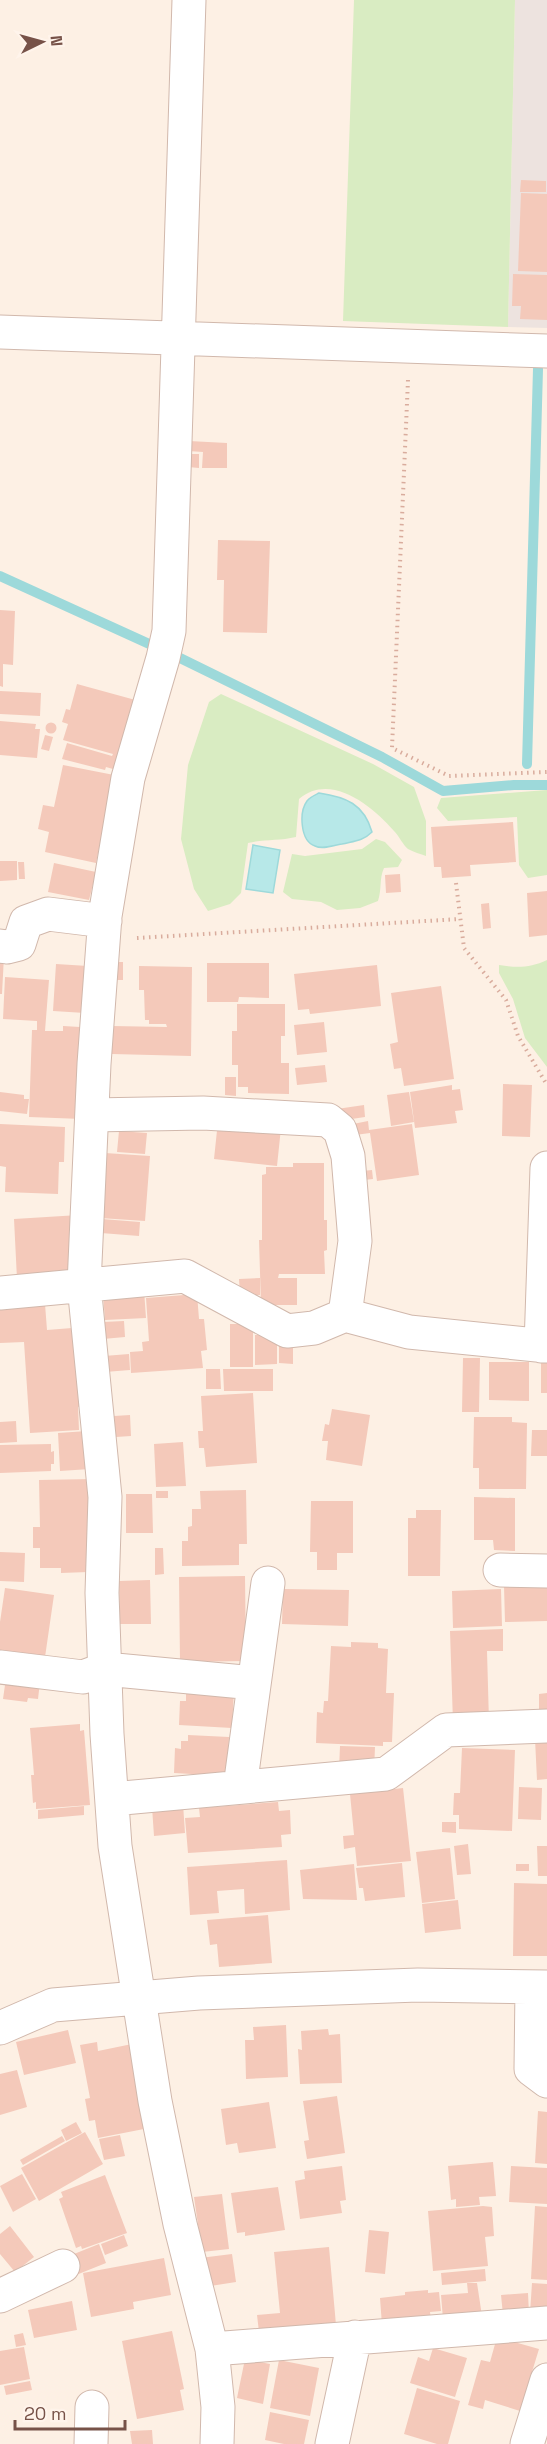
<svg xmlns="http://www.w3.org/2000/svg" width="547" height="2444" viewBox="0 0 547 2444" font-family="'Space Grotesk',sans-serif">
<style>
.industrial{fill:#ede3df}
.green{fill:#d9ecc2}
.water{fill:#b7e8e8;stroke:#9dd9da;stroke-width:1.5}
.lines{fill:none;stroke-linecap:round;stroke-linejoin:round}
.stream{stroke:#9dd9da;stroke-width:10}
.building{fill:#f4c9ba}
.minor-casing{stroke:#d1b8ac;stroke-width:35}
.path{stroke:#d9ac9d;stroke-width:4;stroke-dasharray:1.5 4.5;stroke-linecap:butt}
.minor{stroke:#fff;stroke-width:33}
</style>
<rect width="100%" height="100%" fill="#fdf0e4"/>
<path class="industrial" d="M515,0H547V328L508,327Z"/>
<path class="green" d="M354,0H515L508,327L343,321Z
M221,694L373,764L414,787L426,821V856C421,854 413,852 408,849C403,845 399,836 394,831C372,806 331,772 299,799L296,837C279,841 265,839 248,843L241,893L230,904L208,911L194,889L181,839L188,765L209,702Z
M547,790V875L528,878L519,865L517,817L448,821L437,808L441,798Z
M376,839L385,842L402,860L398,867L384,868C379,879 382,889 378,901L360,908L337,910L321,902L292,899L283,892L292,854L305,856L362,849Z
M547,960V1067L525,1038L513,999L499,973V965C517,968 530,968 547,960Z"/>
<path class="water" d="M319,793C346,797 364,804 372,832C363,841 354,841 342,844C334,845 323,850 315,846C300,841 299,812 307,801C310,797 315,795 319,793Z
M253,845L280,850L273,893L246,889Z"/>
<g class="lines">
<path class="stream" d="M0,576L180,658L382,757L443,791L514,785H547
M527,764L538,369"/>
</g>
<path class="building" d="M521,180L546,181V192H520Z
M521,193L547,194V272L518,271Z
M513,274L547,275V320L520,319L521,306H512Z
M189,441L227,443V468H202L203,452L188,451Z
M188,454H199V468L188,467Z
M218,540L270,541L267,633L223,632L224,580H217Z
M0,610L15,611L13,665L3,664V687L0,686Z
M77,684L139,701L120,771L106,767L105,770L62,759L67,743L112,756L113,754L63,740L68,724L62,722L66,709L70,710Z
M0,691L41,693L40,716L0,714Z
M0,721L36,724L35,729H40L37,758L0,755Z
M45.5 728a5.5 5.5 0 1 1 11 0a5.5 5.5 0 1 1-11 0Z
M45,735L53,737L49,751L41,749Z
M63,765L114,775L96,863L45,852L49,832L38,829L43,805L54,807Z
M513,822L516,862L470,865L471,876L442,878L441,867H434L431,827Z
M0,861H17V880L0,881Z
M18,862H24L25,879H19Z
M54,863L96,872L89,900L48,892Z
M400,874L401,892L386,893L385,875Z
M547,891V935L529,937L527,893Z
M489,903L491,928L483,929L481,904Z
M0,956H4L2,994H0Z
M113,962H123V980H112Z
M207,963H269V998L239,997L238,1002H207Z
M56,964L88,966L85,1013L53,1011Z
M377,965L381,1006L310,1014L309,1009L298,1010L294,974Z
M139,966L192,967L191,1056L112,1054V1026L167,1027L166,1024H149V1020H145L144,990H139Z
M5,977L49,980L45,1031H63V1026L80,1027V1032H84L82,1119L29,1117L32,1030H37V1021L3,1019Z
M441,986L454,1079L404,1086L401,1068L394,1069L390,1044L398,1042L391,993Z
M237,1004H285V1036H281V1063H289V1094L248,1093V1087H238V1065H232V1031H237Z
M324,1022L327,1052L297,1055L294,1025Z
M325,1065L327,1082L297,1085L295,1068Z
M225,1077H236V1096L225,1095Z
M503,1084L532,1085L530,1137L502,1136Z
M452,1085V1090L460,1089L463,1110L455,1111L457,1123L415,1128L410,1092Z
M0,1092L24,1095V1099H29L27,1114L0,1111Z
M409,1092L414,1122L391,1126L387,1095Z
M364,1105L365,1117L338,1121L330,1110Z
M218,1121L281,1128L277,1166L214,1159Z
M368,1121L369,1130L412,1124L419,1175L377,1181L370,1133L355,1135L353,1124Z
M0,1124L65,1127L64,1162H59L58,1194L5,1192L6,1167L0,1166Z
M119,1131L147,1133L145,1154L117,1152Z
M105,1153L150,1156L145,1221L100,1218Z
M293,1163H324V1220H327V1250L324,1251L325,1274H279L278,1278H297V1305H261L259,1240H262V1175L266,1174V1167H293Z
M372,1170L373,1179L364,1180L362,1171Z
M79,1215L74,1276L17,1279L14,1219Z
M102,1219L140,1222L139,1236L101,1233Z
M260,1278V1295H240L239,1279Z
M144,1290L146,1318L105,1320L103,1293Z
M197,1294L199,1319H204L207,1350L201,1351L203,1368L131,1373L130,1352L143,1351L142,1342L149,1341L146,1298Z
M45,1304L47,1330L72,1328L74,1350H78L82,1406L78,1407L79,1430L30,1433L24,1342L0,1343V1307Z
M124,1321L125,1337L103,1339V1322Z
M230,1324H253V1367H230Z
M255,1335H277V1364L255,1365Z
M279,1341H293V1364L279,1363Z
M129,1354L130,1370L105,1372L104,1356Z
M463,1358H480L479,1412H462Z
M489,1362H529V1401L489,1400Z
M541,1363H547V1393H541Z
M206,1369H220L221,1389H206Z
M223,1369H273V1391H224Z
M253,1393L257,1463L206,1467L204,1448H199L198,1431H203L201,1396Z
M332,1409L370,1415L362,1466L326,1460L328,1441H322L325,1424L329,1425Z
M130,1415L131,1436L116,1437L114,1416Z
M474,1417H512V1422L527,1423L526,1489H479V1468H473Z
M16,1421L17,1442L0,1443V1422Z
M532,1430H547V1456H531Z
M87,1431L90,1469L60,1471L58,1433Z
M183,1442L186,1486L156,1487L154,1444Z
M51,1444V1452L54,1451V1464H51V1471L0,1473V1445Z
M93,1479L88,1572L61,1573V1568H40V1548H33V1527H40L39,1480Z
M246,1490L247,1544H239V1565L182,1566V1541H188V1527L192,1526V1509H201L200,1491Z
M156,1491H168V1498H156Z
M126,1494H152L153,1533H126Z
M474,1497L515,1498V1551L494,1550L493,1540H474Z
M311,1501H353V1553H337V1570H317V1552H310Z
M416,1510H441L440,1576H408V1518H416Z
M155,1548H163L164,1574L155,1575Z
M0,1552L25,1553L24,1582L0,1581Z
M245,1576L246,1661L180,1662L179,1577Z
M150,1580L151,1624H120L119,1581Z
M547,1585V1621L505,1622L504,1586Z
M5,1588L54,1595L44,1664L0,1657V1622Z
M283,1589L349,1590L348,1626L282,1624Z
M501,1589L502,1626L453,1628L452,1591Z
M503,1629V1651H487L489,1722L453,1723L450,1631Z
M351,1642L378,1643V1648L388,1649L386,1693H394L392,1742H383V1746L316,1743L317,1712L323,1713L324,1701H328L331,1646L351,1647Z
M6,1678L40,1682L38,1699L28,1698L27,1702L3,1699Z
M193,1687L234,1690L232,1728L179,1725L180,1701H186V1693L192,1694Z
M547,1693V1714L539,1715V1694Z
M80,1724V1731L84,1730L90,1805L36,1809V1802L33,1803L31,1775H34L30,1728Z
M188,1735L229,1737L227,1776L174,1773L175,1748L181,1749V1741H188Z
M547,1738V1779L537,1780L535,1739Z
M340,1746L375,1747L374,1771L339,1770Z
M462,1748L515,1750L512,1831L459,1829V1815H453L454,1793H460Z
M519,1787L542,1788L541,1820L518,1819Z
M403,1788L411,1861L357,1866L355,1847L344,1849L343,1836L354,1835L350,1794Z
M278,1802L279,1811L290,1810L291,1834L281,1835L282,1847L188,1853L185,1818L200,1817L199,1808Z
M183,1804L185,1833L154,1836L152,1807Z
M84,1806V1815L38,1819V1810Z
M442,1822H456V1833L442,1832Z
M468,1844L471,1874L457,1875L454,1846Z
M537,1846H547V1876H538Z
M450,1848L455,1899L422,1903L416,1852Z
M287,1860L290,1910L245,1914L244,1889L217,1891L219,1913L190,1915L187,1867Z
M402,1863L405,1897L365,1901L363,1888H359L356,1868Z
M354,1864L357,1900L303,1899L300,1870Z
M516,1864H529V1871H516Z
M514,1883L547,1884V1956H513Z
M458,1900L461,1929L425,1933L422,1904Z
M268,1915L272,1963L219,1967L217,1944L210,1945L207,1920Z
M286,2025L288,2077L246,2079L245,2040H254L253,2027Z
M328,2029L329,2035L340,2034L342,2083L300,2084L298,2049L302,2050L301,2031Z
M68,2030L76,2063L24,2075L16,2042Z
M97,2042L98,2051L132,2044L149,2128L98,2138L95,2120L89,2121L85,2099L90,2098L80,2045Z
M17,2070L27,2107L0,2115V2074Z
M337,2096L345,2153L307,2159L304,2141L309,2140L303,2101Z
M269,2102L276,2148L239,2153L237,2143L226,2145L221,2109Z
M538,2111L547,2112V2164L535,2163Z
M76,2122L82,2133L66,2141L61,2130Z
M85,2132L103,2164L39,2201L21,2168Z
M120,2135L125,2156L104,2160L99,2139Z
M62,2136L65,2141L23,2165L20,2160Z
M493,2162L496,2196L479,2197L480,2205L456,2207V2199L451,2200L448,2166Z
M342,2166L346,2200L340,2201L342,2213L300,2219L295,2181L305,2179L304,2171Z
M511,2166L547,2168V2204L509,2202Z
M22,2174L36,2199L13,2212L0,2186Z
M105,2175L127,2233L82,2249L81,2246L76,2248L59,2199L63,2197L61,2192Z
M278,2187L285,2230L245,2236V2232L237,2233L231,2193Z
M222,2194L229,2249L202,2252L194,2197Z
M483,2206L492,2207L494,2236L485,2237L488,2266L433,2271L428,2211Z
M535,2206L547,2207V2280L531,2279Z
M10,2226L34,2257L15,2272L0,2254V2234Z
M369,2230L389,2232L385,2274L365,2272Z
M124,2235L128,2246L105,2255L101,2244Z
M99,2244L106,2263L76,2275L69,2256Z
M329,2247L336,2325L259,2332L257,2315L280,2313L274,2252Z
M232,2254L236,2282L204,2287L200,2258Z
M164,2258L171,2295L133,2302L134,2309L91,2317L83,2273Z
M485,2269L486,2281L442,2285L441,2273Z
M467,2283H477L482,2316L443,2319L441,2295L468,2293Z
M532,2283L547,2284V2314L530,2313Z
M428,2290V2293L439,2292L441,2311L430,2312L431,2320L382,2325L380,2298L405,2295V2292Z
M528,2293L529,2314L503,2315L501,2295Z
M72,2301L77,2330L34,2338L28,2310Z
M172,2331L184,2389L180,2390L184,2410L137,2419L122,2341Z
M23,2333L26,2345L16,2347L14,2335Z
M497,2337L539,2349L520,2411L485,2400L483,2409L468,2405L481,2360L490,2362Z
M24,2347L30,2379L0,2385V2351Z
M433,2348L467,2358L455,2397L410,2383L418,2357L429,2361Z
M245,2359L270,2364L263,2404L237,2398Z
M279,2360L319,2368L310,2416L270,2408Z
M30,2381L32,2390L6,2395L4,2386Z
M417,2388L460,2401L448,2444H437L404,2434Z
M270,2412L309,2420L304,2444H284L265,2440Z
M152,2430L153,2444H132L130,2431Z"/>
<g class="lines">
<defs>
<path id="minor" d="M189,0L169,631L163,658L128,778L105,916L94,1064L84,1285L105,1497L102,1593L107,1734L115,1846L155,2101L180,2224L212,2349L218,2407L217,2444
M0,332L547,351
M0,946L7,947L19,944L26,922L48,914L105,921
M92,1115L203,1113L328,1120L340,1130L348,1156L355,1241L345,1315
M0,1293L185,1276L287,1331L314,1328L345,1315L409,1332L547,1346
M541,1346L547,1168
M500,1570L547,1571
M0,1667L83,1677L105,1669L254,1683
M240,1787L268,1583
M112,1799L386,1774L446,1730L547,1726
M532,1987L531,2069L547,2081
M0,2028L53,2005L199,1993L418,1985L547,1987
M0,2296L63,2266
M212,2349L547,2323
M91,2444L92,2407
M332,2444L355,2337
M527,2444L547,2380"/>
</defs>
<use href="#minor" class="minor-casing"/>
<path class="path" d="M408,380L392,748L449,776L547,772
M456,883L464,948L506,1000L518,1036L547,1085
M137,938L460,919"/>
<use href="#minor" class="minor"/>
</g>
<g transform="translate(42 42) rotate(85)" stroke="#fff4eb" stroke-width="4.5" paint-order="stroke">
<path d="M0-4.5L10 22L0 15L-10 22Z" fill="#775248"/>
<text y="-9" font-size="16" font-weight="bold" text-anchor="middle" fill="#775248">N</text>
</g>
<path d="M15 2420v9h110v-9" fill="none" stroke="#775248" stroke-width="3"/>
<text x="24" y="2420" font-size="18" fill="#775248" stroke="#fff4eb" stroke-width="4.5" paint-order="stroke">20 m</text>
</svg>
